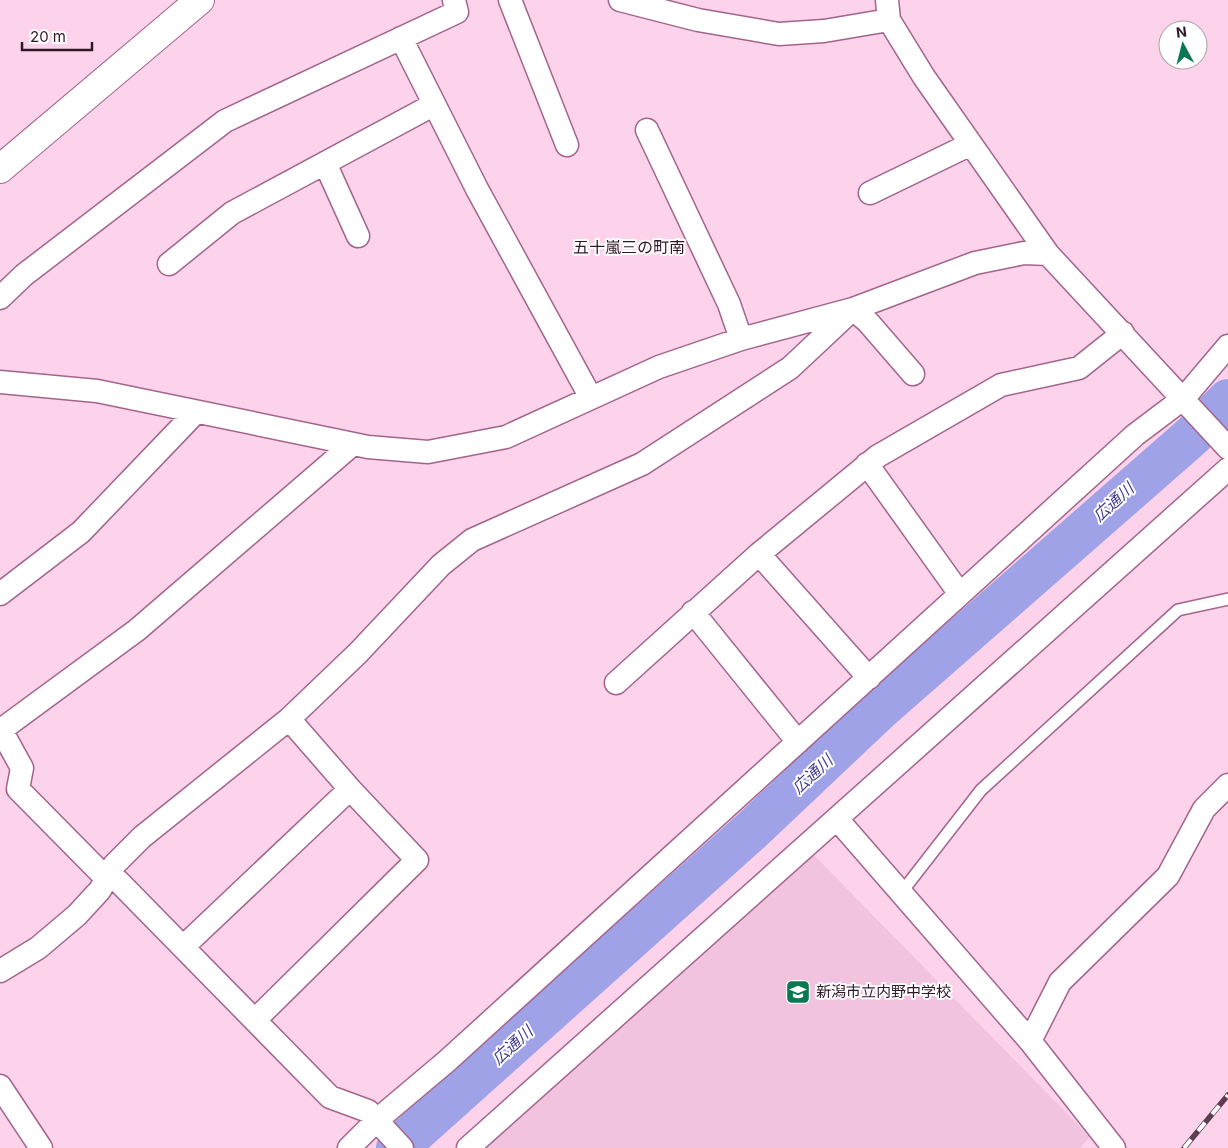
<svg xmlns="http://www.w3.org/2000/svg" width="1228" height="1148" viewBox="0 0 1228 1148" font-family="Inter,'Noto Sans JP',sans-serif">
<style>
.built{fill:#f1c3de}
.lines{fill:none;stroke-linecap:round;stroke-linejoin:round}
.river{stroke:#9fa2e7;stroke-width:42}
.lane-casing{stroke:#a3648c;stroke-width:14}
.street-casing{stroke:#a3648c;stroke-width:25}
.secondary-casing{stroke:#a3648c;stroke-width:30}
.lane{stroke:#fff;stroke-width:11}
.street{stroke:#fff;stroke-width:22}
.secondary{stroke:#fff;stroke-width:28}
.rail-casing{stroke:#5b3e50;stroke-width:5.5}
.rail{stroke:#fff;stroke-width:4;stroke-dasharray:11;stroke-linecap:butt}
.labels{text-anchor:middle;stroke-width:4;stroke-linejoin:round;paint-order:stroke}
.poi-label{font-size:15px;fill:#301727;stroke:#fff;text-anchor:start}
.neighbourhood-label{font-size:16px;fill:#301727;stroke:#fff}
.water-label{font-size:16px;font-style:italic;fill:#403a8b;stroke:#fff}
</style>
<rect width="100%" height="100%" fill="#fdd2eb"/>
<path class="built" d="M807,848L1090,1137L1080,1148H475Z"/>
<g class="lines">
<path class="river" d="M397,1148L751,831L879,710L1192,436L1228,400"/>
<defs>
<path id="lane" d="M901,893L981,790L1178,610L1228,599"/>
<path id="street" d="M510,0L567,145
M620,0L698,20L779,34L824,31L889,20
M887,0L889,20L924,77L1048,254L1228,448
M401,38L477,189L591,398
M647,130L729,304L741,339
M325,163L358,236
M870,193L971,144
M169,264L232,213L433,105
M0,298L24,275L225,121L457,12L454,0
M853,309L868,322L913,374
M0,382L97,391L368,447L428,452L506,437L659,367L741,339L853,309L975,263L1024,253L1048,254
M867,464L960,594
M759,554L869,678
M0,594L81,532L196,412
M693,612L798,742
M616,683L759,554L878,456L1001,385L1079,368L1123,333
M0,728L22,768L18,789L100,872L118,881L330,1097L368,1111L402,1148
M1,730L137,630L353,444
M837,819L1030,1041L1114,1148
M183,947L350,789
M0,971L38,948L77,915L100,890L114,865L142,837L289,719L358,653L441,565L472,540L642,464L790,368L853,309
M255,1020L417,860L350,789L289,719
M1030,1041L1060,982L1168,876L1204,809L1228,785
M0,1086L41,1148
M349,1148L377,1120L447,1061L1135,435L1184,398L1228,346
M468,1148L1228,469"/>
<path id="secondary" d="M0,169L200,0"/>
</defs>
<use href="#lane" class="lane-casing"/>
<use href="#street" class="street-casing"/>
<use href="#secondary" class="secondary-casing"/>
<use href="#lane" class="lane"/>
<use href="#street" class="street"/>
<use href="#secondary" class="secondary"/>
<defs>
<path id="rail" d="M1184,1148L1228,1095"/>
</defs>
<use href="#rail" class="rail-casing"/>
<use href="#rail" class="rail"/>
</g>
<defs>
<symbol id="school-square" viewBox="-11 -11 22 22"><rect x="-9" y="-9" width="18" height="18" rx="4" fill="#0b7852" stroke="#fff"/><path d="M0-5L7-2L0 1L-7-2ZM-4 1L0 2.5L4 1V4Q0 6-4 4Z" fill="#fff"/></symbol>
</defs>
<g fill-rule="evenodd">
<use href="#school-square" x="784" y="978" width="28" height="28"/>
</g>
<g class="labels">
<g class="poi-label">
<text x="816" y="997">新潟市立内野中学校</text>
</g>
<g class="neighbourhood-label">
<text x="629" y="253">五十嵐三の町南</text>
</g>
<g class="water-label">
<text transform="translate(1113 502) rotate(-42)" y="6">広通川</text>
<text transform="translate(812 774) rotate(-43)" y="6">広通川</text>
<text transform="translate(512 1045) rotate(-42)" y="6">広通川</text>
</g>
</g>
<g transform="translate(1183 45) rotate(353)"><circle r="24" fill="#ffffff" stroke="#aca2a9"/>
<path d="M0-4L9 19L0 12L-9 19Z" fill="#0b7852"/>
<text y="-8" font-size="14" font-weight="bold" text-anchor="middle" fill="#301727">N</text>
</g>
<path d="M22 42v8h70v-8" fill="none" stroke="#301727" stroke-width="2.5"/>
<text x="30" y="42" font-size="15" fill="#301727" stroke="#ffffff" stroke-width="4" paint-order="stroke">20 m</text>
</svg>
